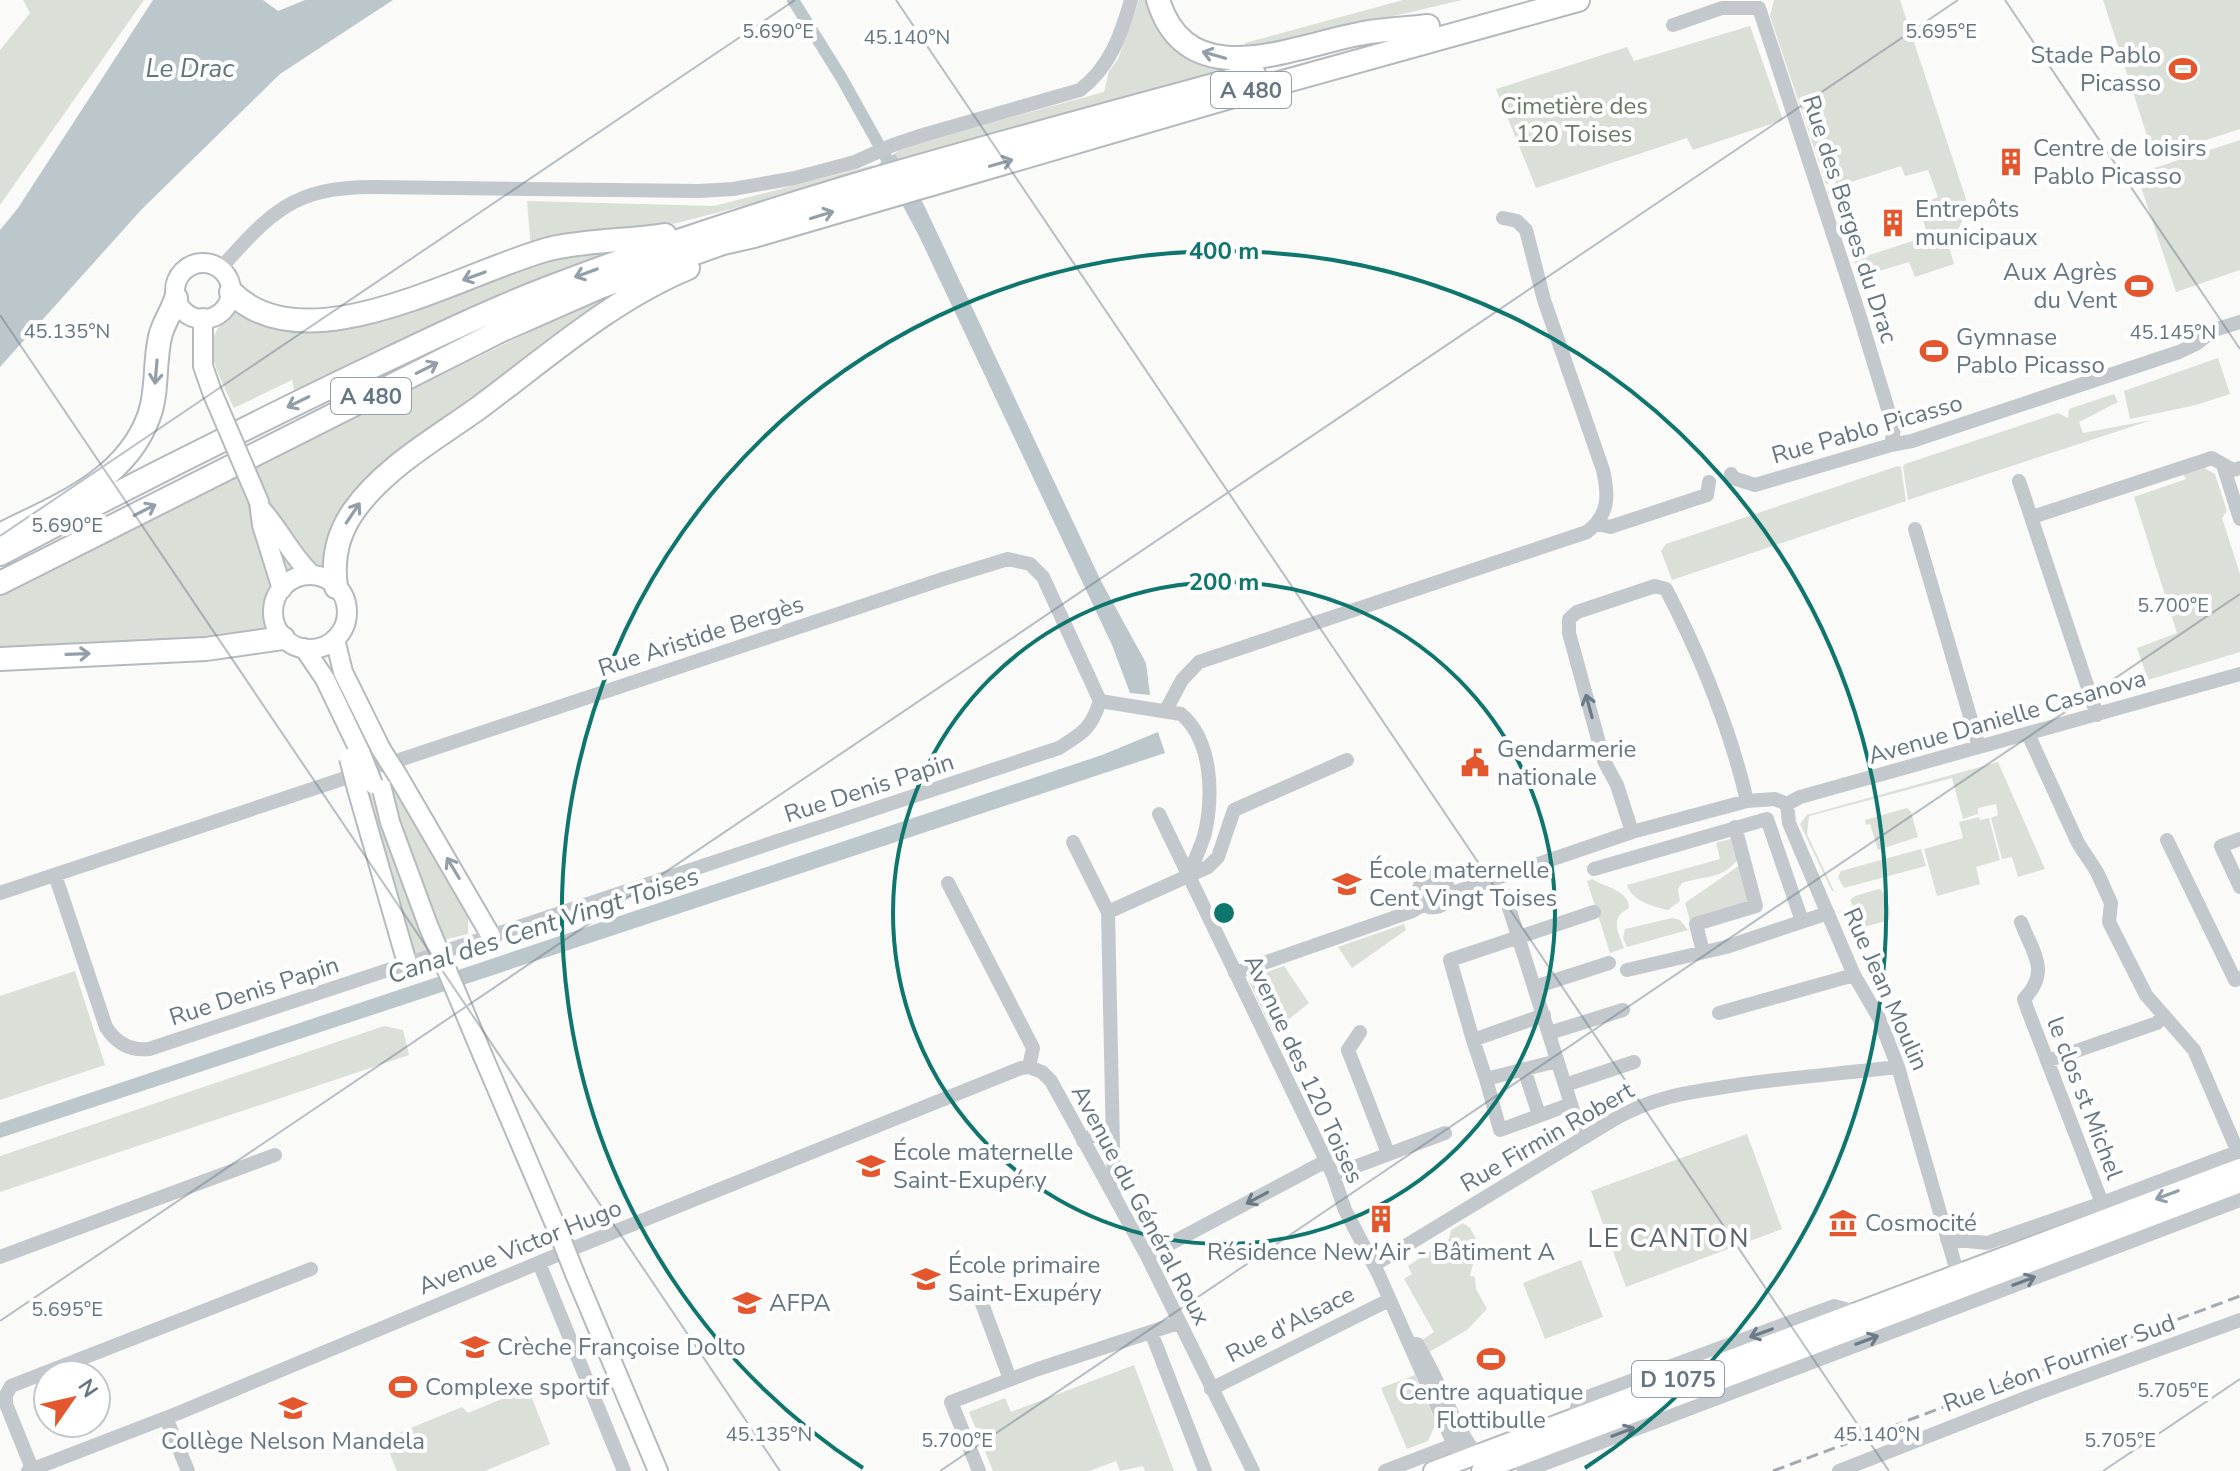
<svg xmlns="http://www.w3.org/2000/svg" width="2240" height="1471" viewBox="0 0 2240 1471" font-family="'Nunito Sans',sans-serif">
<style>
.green{fill:#dadfd7}
.water{fill:#bbc7cb}
.lines{fill:none;stroke-linecap:round;stroke-linejoin:round}
.canal{stroke:#bbc7cb;stroke-width:12}
.major-casing{stroke:#b5babe;stroke-width:22}
.highway-casing{stroke:#b4b9bd;stroke-width:26}
.minor{stroke:#c3c8cc;stroke-width:14}
.major{stroke:#fff;stroke-width:18}
.highway{stroke:#fff;stroke-width:22}
.rail{stroke:#a2aab0;stroke-width:3;stroke-dasharray:12 6;stroke-linecap:butt}
.major-bridge-casing{stroke:#b5babe;stroke-width:22;stroke-linecap:butt}
.major-bridge{stroke:#fff;stroke-width:18}
.oneway{stroke:#939fa8}
.oneway2{stroke:#6a7a87}
.ticks{fill:none;stroke:#657683;stroke-width:2;stroke-opacity:0.45}
.ring{fill:none;stroke:#0f766e;stroke-width:4}
.labels{text-anchor:middle;stroke-width:8;stroke-linejoin:round;paint-order:stroke}
.shield{fill:#fff;stroke:#939fa8;stroke-width:2}
.shield-label{font-size:22px;font-weight:bold;fill:#657683}
.poi-label{font-size:24px;fill:#657683;stroke:#fff;text-anchor:start}
.park-label{font-size:24px;fill:#687a64;stroke:#fff}
.street-label{font-size:24px;fill:#657683;stroke:#fff}
.water-label{font-size:26px;font-style:italic;fill:#60757c;stroke:#fff}
.neighbourhood-label{font-size:26px;letter-spacing:2px;fill:#57646e;stroke:#fff}
.ticks-label{font-size:20px;text-anchor:middle;fill:#657683;stroke:#fff;stroke-width:8;stroke-linejoin:round;paint-order:stroke}
.centre{fill:#0f766e;stroke:#fff;stroke-width:4}
.ring-label{font-size:24px;text-anchor:middle;font-weight:bold;fill:#0f766e;stroke:#fff;stroke-width:8;stroke-linejoin:round;paint-order:stroke}
</style>
<rect width="100%" height="100%" fill="#fafaf8"/>
<path class="green" d="M23,0H144L0,205V50L30,13Z
M1139,0H1153L1161,21L1238,67L1057,117L879,170L877,165L900,150L931,139L1104,92L1109,71L1118,59Z
M1403,0H1462L1246,51L1245,43Z
M1774,0H1900L1969,208L1949,247L1954,264L1915,277L1909,262L1860,277L1854,260L1928,236L1918,205L1938,197L1928,170L1905,176L1901,166L1842,185L1844,193L1843,199L1830,196L1827,191L1838,189L1835,181L1826,184L1770,16Z
M2103,0H2240V129L2154,157Z
M1750,26L1783,120L1693,150L1687,138L1536,188L1496,89L1627,47L1634,61Z
M2240,140V270L2176,292L2138,178L2142,172Z
M874,165L877,171L677,223L531,248L527,201L714,206Z
M563,250H615L571,266L294,390L292,380L234,408C219,374 194,339 234,313L279,321L337,325Z
M612,294L617,302L404,455L330,543L323,566L270,583L264,608L269,633L207,641L0,652V596L127,529L580,307Z
M2218,358L2230,394L2196,405L2130,419L2124,391Z
M2114,394L2118,402L2079,422L2083,433L2152,420L1908,500L1903,467L1905,464L2058,413L2068,418L2069,409Z
M1898,466L1901,467L1906,501L1672,580L1661,551L1666,544Z
M2204,468L2215,474L2227,511L2222,518L2240,574V652L2148,680L2137,648L2177,633L2134,497L2186,479L2182,473Z
M1998,762L2045,869L2018,877L2012,857L2002,859L1991,818L1998,815L1996,804L1978,808V814L1963,819L1952,778L1809,816L1807,834L1834,891H1832L1800,824L1807,815Z
M389,770L468,909V934L444,940L430,913L383,776Z
M362,779L368,784L387,843L430,950L426,953H414L400,931Z
M1907,808L1911,812L1918,837L1878,850L1870,824L1866,825L1865,820Z
M1979,817L1980,820L1989,818L2000,860L1976,867L1980,884L1937,896L1924,849L1963,838L1959,822Z
M1733,838L1738,858C1726,879 1702,876 1682,883L1678,889L1680,901L1668,910C1653,907 1631,900 1627,885L1720,859L1716,843Z
M1921,849L1926,866L1844,888L1838,877L1841,871Z
M1740,865L1749,899L1746,904L1690,921L1685,903Z
M1592,879C1606,888 1629,890 1629,908C1609,919 1618,931 1624,948L1610,953L1587,881Z
M1879,889C1888,893 1891,911 1889,920L1864,927L1850,900L1855,896Z
M1672,918L1680,920L1688,930L1627,947L1623,938L1625,929Z
M1404,924L1406,930L1352,968L1338,947Z
M1284,966L1309,1003L1273,1032L1249,982L1250,978Z
M75,971L105,1065L0,1100V996Z
M384,1026L403,1030L409,1055L0,1192V1156Z
M1747,1134L1782,1229L1626,1287L1591,1191Z
M1463,1223L1470,1228L1478,1243L1470,1276L1475,1277L1476,1289L1487,1309L1467,1330L1429,1352L1422,1340L1434,1332L1404,1279L1412,1274L1408,1266L1449,1239L1451,1230Z
M1581,1260L1603,1317L1545,1339L1523,1283Z
M1134,1365L1174,1471H1145L1143,1466L1120,1471L1116,1461L1089,1471H993L969,1412L1005,1398L1011,1412Z
M1415,1375L1436,1423L1428,1441L1407,1449L1381,1388Z
M528,1388L550,1444L485,1471H397L384,1439L462,1407L468,1413Z"/>
<path class="water" d="M153,0H263L278,11L305,0H393L280,74L142,209L0,367V230L18,208Z
M895,154L924,205L1101,581L1146,663L1150,695L1130,693L1112,645L919,236L880,163Z
M1158,732L1165,753L0,1138V1123L1102,755Z"/>
<g class="lines">
<path class="canal" d="M793,0L841,77L894,172"/>
<defs>
<path id="major" d="M175 291a28 28 0 1 1 56 0a28 28 0 1 1-56 0Z
M203,318V366L212,392
M259,502L262,525L282,589
M261,509C280,530 291,555 312,575
M273 612a37 37 0 1 1 74 0a37 37 0 1 1-74 0Z
M335,639L343,672L381,749
M304,648L325,679L361,754
M398,776L491,936
M380,781L390,822L428,925
M357,789L407,963
M483,1056L560,1236
M575,1274L658,1471
M1433,1471L2240,1168
M1481,1471L2240,1183"/>
<path id="highway" d="M1158,0C1188,97 1293,46 1359,34C1382,29 1405,29 1428,26
M231,292C306,368 465,271 549,249C587,240 627,241 665,235
M0,535C57,506 125,482 149,416C158,391 154,363 160,337C163,323 172,312 176,298
M0,554C118,492 237,432 357,374C420,344 483,313 548,288C777,200 1017,139 1254,74
M0,583L502,330L600,287L723,243L754,236L1254,90L1578,0
M336,587C332,559 337,535 353,512C383,468 437,438 480,407C546,358 611,300 688,268
M0,659L206,649L283,638"/>
</defs>
<use href="#major" class="major-casing"/>
<use href="#highway" class="highway-casing"/>
<path class="minor" d="M1759,8L1859,314L1894,429L1891,445
M1673,25L1722,8H1759
M220,269C271,212 293,187 373,187L699,191L733,189L795,178L855,162L893,145L923,135L1080,90C1110,67 1121,35 1131,0
M2223,465L2240,519
M1731,474L1733,478L1755,485L1891,445L1912,441L2179,352L2196,344L2214,330L2240,322
M2019,481L2097,715
M2032,517L2212,458L2233,470L2240,468
M1598,524L1610,527L1707,495L1709,482
M1915,529L1979,747
M1100,701L1181,714C1213,741 1213,796 1205,833C1201,847 1194,861 1189,874
M1166,710L1182,680L1199,662L1587,532C1609,515 1609,496 1603,470L1544,300L1526,230L1517,221L1503,218
M2028,734L2078,843L2097,872L2111,903L2109,922L2146,995L2194,1050L2238,1152
M1787,804L1789,823L1854,975L1879,1018L1898,1067L1960,1282
M1787,804L1800,797L2240,674
M1159,814L1333,1175L1345,1210L1378,1273L1454,1445L1464,1459
M1632,832L1617,785L1604,761L1569,633V619L1577,612L1655,586L1666,589C1700,655 1730,728 1747,801
M2240,839L2221,846L2240,887
M2167,840L2235,980L2240,978
M1073,842L1108,912L1114,1193
M1594,869L1767,819L1802,921
M55,875L106,1027C116,1043 130,1051 149,1049L1059,748C1083,733 1091,729 1100,701
M948,883L1033,1048L1029,1067L1042,1072L1051,1081L1147,1256L1253,1471
M0,893L946,578L1008,559L1030,564L1043,577L1100,701
M1450,894L1632,832L1747,801L1775,799L1787,804
M1505,895L1582,1139
M1108,912L1208,867L1218,857L1234,810L1347,760
M2021,922C2033,954 2051,971 2024,999L2027,1008L2102,1203
M1703,952L1696,924L1756,906L1735,827
M1627,970L1726,947L1828,913
M1235,973L1410,912L1423,905C1442,914 1458,896 1443,879L1429,877C1417,884 1415,894 1423,905
M1535,987L1609,963
M1719,1013L1854,975
M1544,1015L1473,1040L1450,960L1594,912
M1360,1032L1348,1050L1388,1153
M1549,1033L1623,1010
M1473,1040L1486,1079L1557,1061
M2047,1061L2157,1023L2163,1015
M1524,1069L1539,1115
M1486,1079L1500,1130L1571,1104
M1565,1085L1634,1062
M1083,1141L1112,1125
M1333,1175L1445,1133
M1947,1239L1987,1243L2102,1203L2240,1151
M1147,1256L1326,1161
M0,1257L275,1155
M539,1263L624,1471
M1374,1265L1613,1120C1659,1094 1693,1092 1744,1084C1795,1077 1847,1073 1898,1067
M977,1290L1010,1379
M1151,1332L1205,1471
M1417,1344C1439,1379 1451,1421 1476,1454
M1211,1389L1389,1300
M166,1418L188,1471
M1574,1418L1579,1400L1834,1306L1857,1312
M1518,1457L1525,1471L2240,1200
M28,1471L181,1412L574,1248L1021,1068L1029,1067
M33,1471L6,1404V1395L11,1386L311,1269
M979,1471L951,1402L1038,1369L1178,1323
M1385,1471L1461,1442
M1839,1471L2033,1395L2240,1320"/>
<use href="#major" class="major"/>
<use href="#highway" class="highway"/>
<path class="rail" d="M1773,1471L2240,1296"/>
<defs>
<path id="major-bridge" d="M212,392L259,502
M381,749L398,776
M361,754L373,784
M349,758L357,789
M428,925L483,1056
M560,1236L575,1274"/>
</defs>
<use href="#major-bridge" class="major-bridge-casing"/>
<use href="#major-bridge" class="major-bridge"/>
</g>
<defs><path id="oneway-shaft" d="M-6 0H5M1.5-3L5.5 0L1.5 3" fill="none" stroke-width="1.6" stroke-linecap="round" stroke-linejoin="round" transform="scale(2)"/></defs>
<g class="oneway">
<use href="#oneway-shaft" transform="translate(1214 55) rotate(-164)"/>
<use href="#oneway-shaft" transform="translate(1001 163) rotate(-16)"/>
<use href="#oneway-shaft" transform="translate(822 215) rotate(-17)"/>
<use href="#oneway-shaft" transform="translate(586 273) rotate(160)"/>
<use href="#oneway-shaft" transform="translate(474 276) rotate(160)"/>
<use href="#oneway-shaft" transform="translate(427 368) rotate(-27)"/>
<use href="#oneway-shaft" transform="translate(156 372) rotate(95)"/>
<use href="#oneway-shaft" transform="translate(298 402) rotate(154)"/>
<use href="#oneway-shaft" transform="translate(145 510) rotate(-27)"/>
<use href="#oneway-shaft" transform="translate(353 513) rotate(-56)"/>
<use href="#oneway-shaft" transform="translate(78 654) rotate(-2)"/>
<use href="#oneway-shaft" transform="translate(453 868) rotate(-121)"/>
<use href="#oneway-shaft" transform="translate(2167 1195) rotate(159)"/>
</g>
<g class="oneway2">
<use href="#oneway-shaft" transform="translate(1589 706) rotate(-105)"/>
<use href="#oneway-shaft" transform="translate(1257 1198) rotate(152)"/>
<use href="#oneway-shaft" transform="translate(2024 1281) rotate(-21)"/>
<use href="#oneway-shaft" transform="translate(1761 1333) rotate(160)"/>
<use href="#oneway-shaft" transform="translate(1867 1340) rotate(-21)"/>
<use href="#oneway-shaft" transform="translate(1623 1432) rotate(-21)"/>
</g>
<path class="ticks" d="M896,0L1889,1471M2005,0L2240,349M0,315L780,1471M0,536L795,0M0,1321L1958,0M940,1471L2240,594M2103,1471L2240,1379"/>
<g class="ring">
<circle cx="1224" cy="913" r="331"/>
<path d="M863 1468A662 662 0 1 1 1585 1468"/>
</g>
<defs>
<symbol id="stadium-bare" viewBox="-9 -9 18 18"><path d="M0-5a6.5 5 0 1 0 0 10a6.5 5 0 1 0 0-10ZM-3.5-1.8h7v3.6h-7Z" fill="#e4572e" stroke="#fff" stroke-width="2.5" paint-order="stroke"/></symbol>
<symbol id="building-bare" viewBox="-9 -9 18 18"><path d="M-4-6H4V6H1V3H-1V6H-4ZM-2.5-4.3h1.7v1.8h-1.7ZM.8-4.3h1.7v1.8H.8ZM-2.5-1h1.7V.8h-1.7ZM.8-1h1.7V.8H.8Z" fill="#e4572e" stroke="#fff" stroke-width="2.5" paint-order="stroke"/></symbol>
<symbol id="civic-bare" viewBox="-9 -9 18 18"><path d="M-.6-6.5H3V-4.5H.6V-3L4-1V1h2V6H-6V1h2V-1L-.6-3ZM-1.2 2.5V6h2.4V2.5Z" fill="#e4572e" stroke="#fff" stroke-width="2.5" paint-order="stroke"/></symbol>
<symbol id="school-bare" viewBox="-9 -9 18 18"><path d="M0-5L7-2L0 1L-7-2ZM-4 1L0 2.5L4 1V4Q0 6-4 4Z" fill="#e4572e" stroke="#fff" stroke-width="2.5" paint-order="stroke"/></symbol>
<symbol id="museum-bare" viewBox="-9 -9 18 18"><path d="M0-6L6-3V-2H-6V-3ZM-5-1h2V3h-2ZM-1-1h2V3h-2ZM3-1h2V3H3ZM-6 4H6V6H-6Z" fill="#e4572e" stroke="#fff" stroke-width="2.5" paint-order="stroke"/></symbol>
<symbol id="university-bare" viewBox="-9 -9 18 18"><path d="M0-5L7-2L0 1L-7-2ZM-4 1L0 2.5L4 1V4Q0 6-4 4Z" fill="#e4572e" stroke="#fff" stroke-width="2.5" paint-order="stroke"/></symbol>
</defs>
<g fill-rule="evenodd">
<use href="#stadium-bare" x="2163" y="49" width="40" height="40"/>
<use href="#building-bare" x="1991" y="142" width="40" height="40"/>
<use href="#building-bare" x="1873" y="203" width="40" height="40"/>
<use href="#stadium-bare" x="2119" y="266" width="40" height="40"/>
<use href="#stadium-bare" x="1914" y="331" width="40" height="40"/>
<use href="#civic-bare" x="1455" y="743" width="40" height="40"/>
<use href="#school-bare" x="1327" y="864" width="40" height="40"/>
<use href="#school-bare" x="851" y="1146" width="40" height="40"/>
<use href="#building-bare" x="1361" y="1199" width="40" height="40"/>
<use href="#museum-bare" x="1823" y="1203" width="40" height="40"/>
<use href="#school-bare" x="906" y="1259" width="40" height="40"/>
<use href="#university-bare" x="727" y="1283" width="40" height="40"/>
<use href="#school-bare" x="455" y="1327" width="40" height="40"/>
<use href="#stadium-bare" x="1471" y="1339" width="40" height="40"/>
<use href="#stadium-bare" x="383" y="1367" width="40" height="40"/>
<use href="#school-bare" x="273" y="1388" width="40" height="40"/>
</g>
<g class="labels">
<g class="shield">
<rect x="1211" y="72" width="80" height="36" rx="6"/>
<rect x="331" y="378" width="80" height="36" rx="6"/>
<rect x="1632" y="1361" width="92" height="36" rx="6"/>
</g>
<g class="shield-label">
<text x="1251" y="98">A 480</text>
<text x="371" y="404">A 480</text>
<text x="1678" y="1387">D 1075</text>
</g>
<g class="poi-label">
<text x="2161" y="63" text-anchor="end">Stade Pablo<tspan x="2161" dy="28">Picasso</tspan></text>
<text x="2033" y="156">Centre de loisirs<tspan x="2033" dy="28">Pablo Picasso</tspan></text>
<text x="1915" y="217">Entrepôts<tspan x="1915" dy="28">municipaux</tspan></text>
<text x="2117" y="280" text-anchor="end">Aux Agrès<tspan x="2117" dy="28">du Vent</tspan></text>
<text x="1956" y="345">Gymnase<tspan x="1956" dy="28">Pablo Picasso</tspan></text>
<text x="1497" y="757">Gendarmerie<tspan x="1497" dy="28">nationale</tspan></text>
<text x="1369" y="878">École maternelle<tspan x="1369" dy="28">Cent Vingt Toises</tspan></text>
<text x="893" y="1160">École maternelle<tspan x="893" dy="28">Saint-Exupéry</tspan></text>
<text x="1865" y="1231">Cosmocité</text>
<text x="1381" y="1260" text-anchor="middle">Résidence New'Air - Bâtiment A</text>
<text x="948" y="1273">École primaire<tspan x="948" dy="28">Saint-Exupéry</tspan></text>
<text x="769" y="1311">AFPA</text>
<text x="497" y="1355">Crèche Françoise Dolto</text>
<text x="425" y="1395">Complexe sportif</text>
<text x="1491" y="1400" text-anchor="middle">Centre aquatique<tspan x="1491" dy="28">Flottibulle</tspan></text>
<text x="293" y="1449" text-anchor="middle">Collège Nelson Mandela</text>
</g>
<g class="park-label">
<text x="1574" y="114">Cimetière des<tspan x="1574" dy="28">120 Toises</tspan></text>
</g>
<g class="street-label">
<text transform="translate(1850 219) rotate(72)" y="8">Rue des Berges du Drac</text>
<text transform="translate(1867 429) rotate(-16)" y="8">Rue Pablo Picasso</text>
<text transform="translate(701 636) rotate(-18)" y="8">Rue Aristide Bergès</text>
<text transform="translate(2007 717) rotate(-16)" y="8">Avenue Danielle Casanova</text>
<text transform="translate(869 788) rotate(-18)" y="8">Rue Denis Papin</text>
<text transform="translate(1886 989) rotate(66)" y="8">Rue Jean Moulin</text>
<text transform="translate(254 991) rotate(-18)" y="8">Rue Denis Papin</text>
<text transform="translate(1304 1069) rotate(65)" y="8">Avenue des 120 Toises</text>
<text transform="translate(2085 1098) rotate(69)" y="8">le clos st Michel</text>
<text transform="translate(1547 1137) rotate(-30)" y="8">Rue Firmin Robert</text>
<text transform="translate(1141 1205) rotate(62)" y="8">Avenue du Général Roux</text>
<text transform="translate(520 1247) rotate(-22)" y="8">Avenue Victor Hugo</text>
<text transform="translate(1290 1324) rotate(-27)" y="8">Rue d'Alsace</text>
<text transform="translate(2059 1363) rotate(-20)" y="8">Rue Léon Fournier Sud</text>
</g>
<g class="water-label">
<text x="190" y="77">Le Drac</text>
<text transform="translate(543 925) rotate(-18)" y="9">Canal des Cent Vingt Toises</text>
</g>
<g class="neighbourhood-label">
<text x="1669" y="1247">LE CANTON</text>
</g>
</g>
<g class="ticks-label">
<text x="778" y="38">5.690°E</text>
<text x="1941" y="38">5.695°E</text>
<text x="907" y="44">45.140°N</text>
<text x="67" y="338">45.135°N</text>
<text x="2173" y="339">45.145°N</text>
<text x="67" y="532">5.690°E</text>
<text x="2173" y="612">5.700°E</text>
<text x="67" y="1316">5.695°E</text>
<text x="2173" y="1397">5.705°E</text>
<text x="769" y="1441">45.135°N</text>
<text x="1877" y="1441">45.140°N</text>
<text x="957" y="1447">5.700°E</text>
<text x="2120" y="1447">5.705°E</text>
</g>
<circle cx="1224" cy="913" r="12" class="centre"/>
<g class="ring-label">
<text x="1224" y="259">400 m</text>
<text x="1224" y="590">200 m</text>
</g>
<g transform="translate(72 1399) rotate(56)"><circle r="38" fill="#ffffff" stroke="#c1c8cd" stroke-width="2"/>
<path d="M0-6L14 30L0 20L-14 30Z" fill="#e4572e"/>
<text y="-12" font-size="22" font-weight="bold" text-anchor="middle" fill="#657683">N</text>
</g>
</svg>
